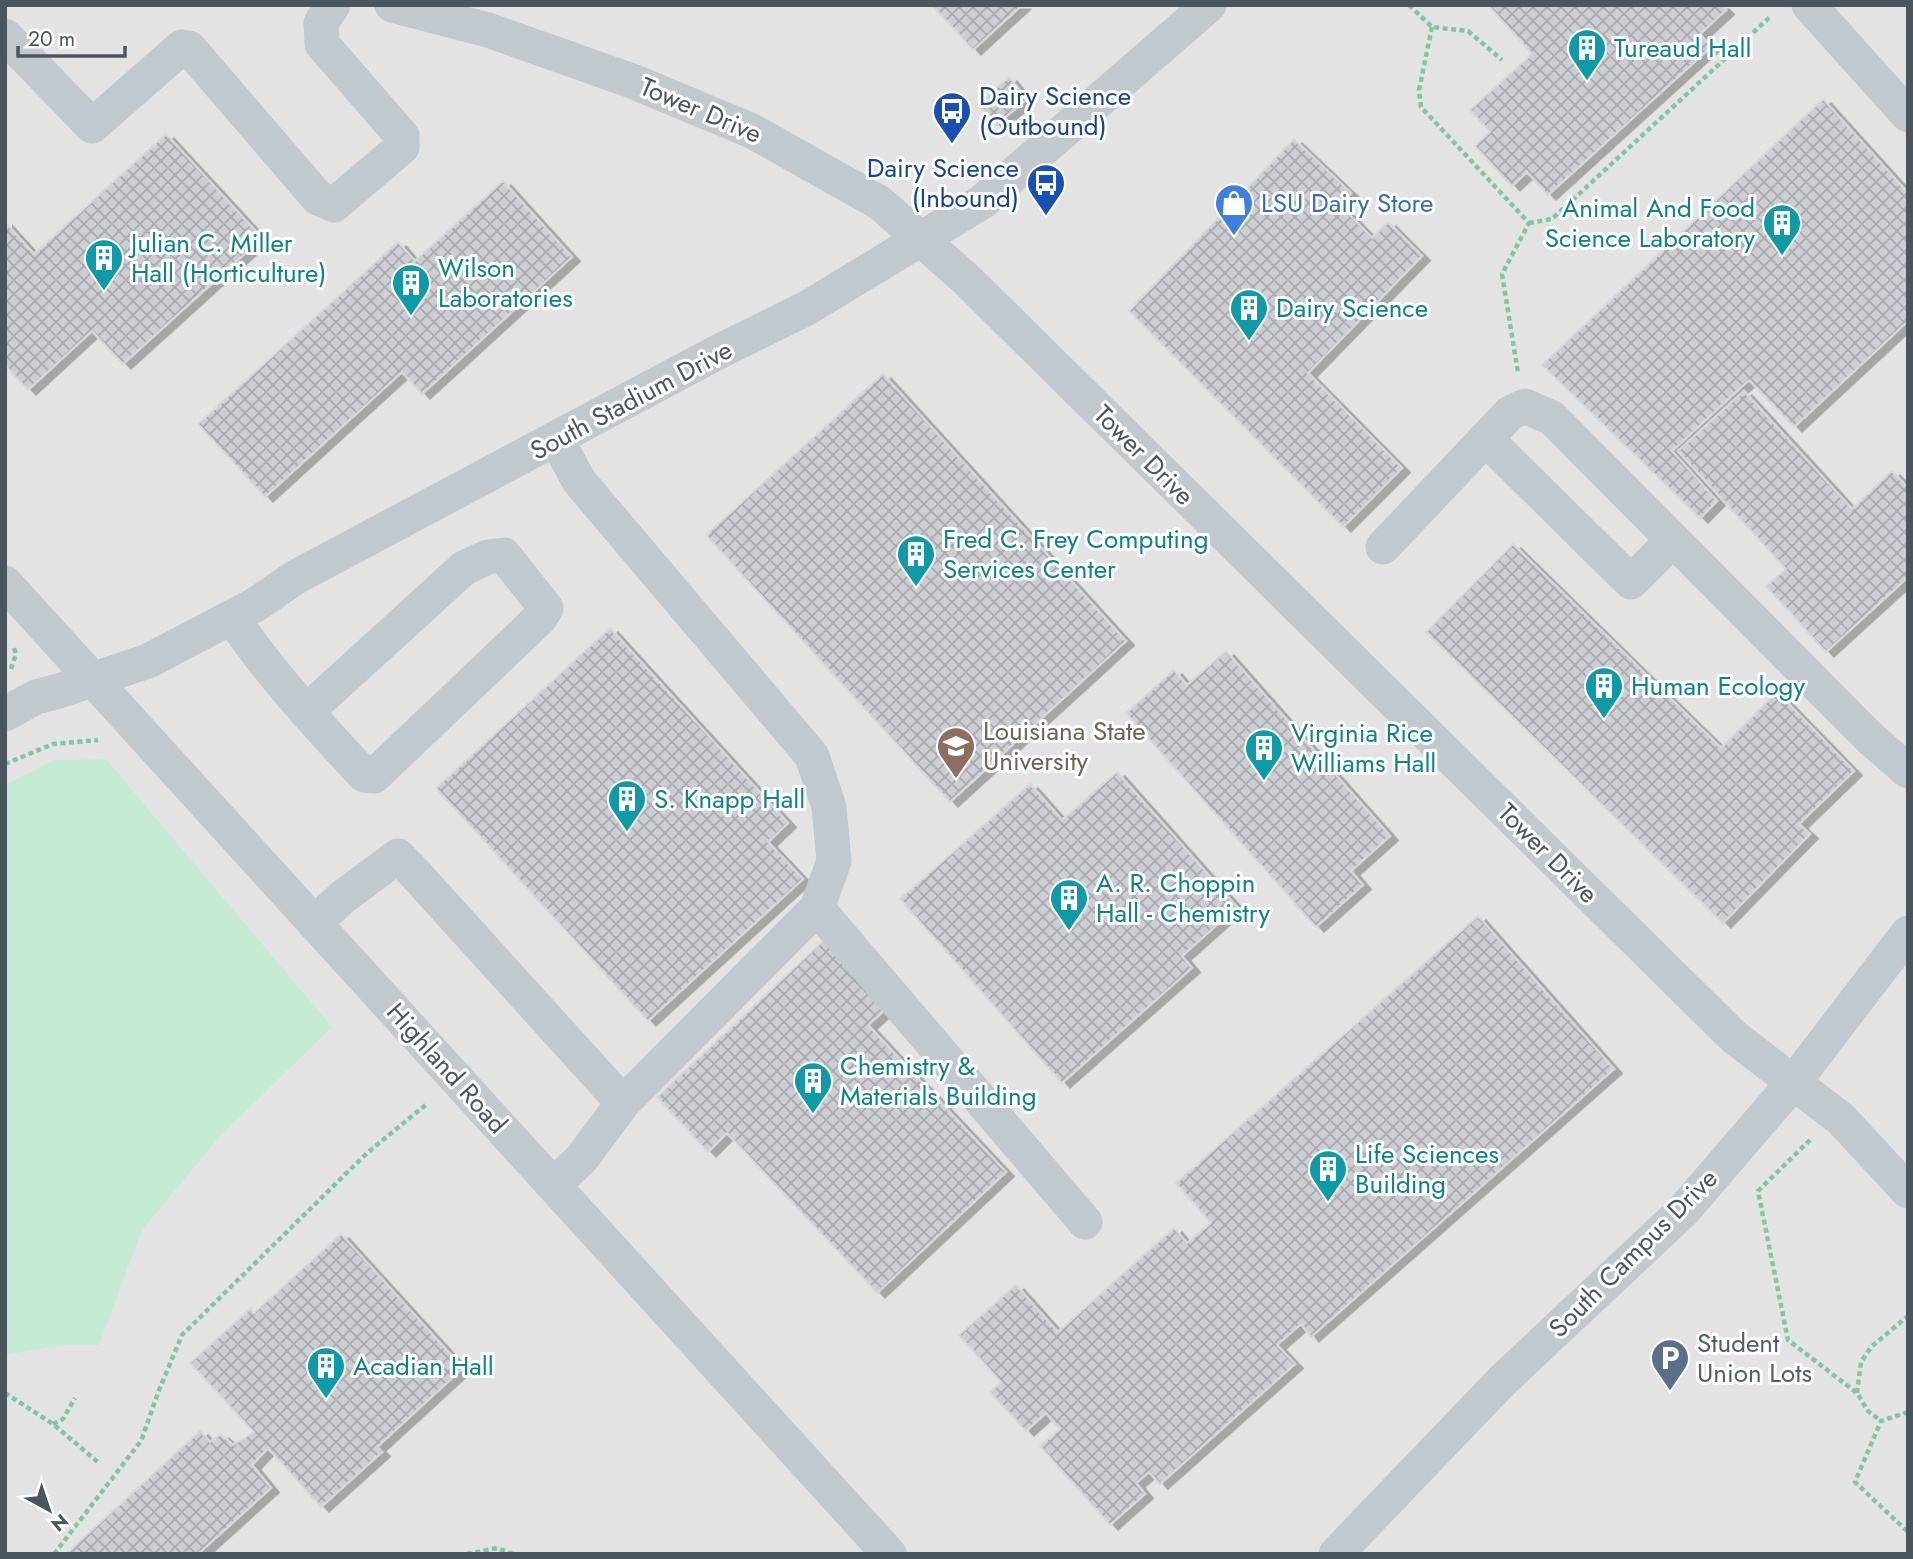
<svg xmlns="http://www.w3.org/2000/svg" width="1913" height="1559" viewBox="0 0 1913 1559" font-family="Jost,sans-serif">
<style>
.education{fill:#e4e3e3}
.pitch{fill:#c6ebd4}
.building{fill:url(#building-cross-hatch);stroke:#d6d8dc;stroke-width:2;filter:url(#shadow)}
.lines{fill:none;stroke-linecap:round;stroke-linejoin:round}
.path{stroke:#81c6a4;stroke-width:4.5;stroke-dasharray:5 3.5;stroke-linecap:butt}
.minor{stroke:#c1c9ce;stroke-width:35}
.labels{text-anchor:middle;stroke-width:6;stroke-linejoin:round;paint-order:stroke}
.culture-label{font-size:26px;fill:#0d838f;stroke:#fff;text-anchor:start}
.transit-label{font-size:26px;fill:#164399;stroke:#fff;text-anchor:start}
.street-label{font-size:26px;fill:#4b555d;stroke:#fff}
.shop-label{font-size:26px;fill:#366cbe;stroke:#fff;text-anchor:start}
.education-label{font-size:26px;fill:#785e54;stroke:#fff;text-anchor:start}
.service-label{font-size:26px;fill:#4e5e75;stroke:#fff;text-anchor:start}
</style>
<defs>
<pattern id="building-cross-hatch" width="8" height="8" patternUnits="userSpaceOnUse" patternTransform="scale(1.75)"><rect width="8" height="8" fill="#ccced3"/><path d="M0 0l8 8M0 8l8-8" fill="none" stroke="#a8aaae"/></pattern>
<filter id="shadow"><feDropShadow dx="8" dy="4.5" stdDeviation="0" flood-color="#0004"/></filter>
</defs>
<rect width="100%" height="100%" fill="#f4f2f2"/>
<path class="education" d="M5,5H1908V1554H5Z"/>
<path class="pitch" d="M106,759L332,1027L221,1135L142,1230L99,1345H63L5,1355V785L54,760Z"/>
<path class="building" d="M932,5H1022L973,50Z
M1488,5H1721L1726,10L1700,34L1711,47L1548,195L1527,172L1512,186L1475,146L1490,132L1470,110L1532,54Z
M1009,77L1027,99L996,125L978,104Z
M1823,99L1908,193V321L1794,427L1749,380L1672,451L1717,501L1700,518L1542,365Z
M166,134L262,238L123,364L92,331L28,390L5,365V222L34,254Z
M1294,139L1351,193L1340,205L1372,238L1388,222L1422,256L1308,373L1402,468L1343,527L1129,311Z
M503,181L572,257L422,394L402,372L265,497L198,424L398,242L415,261Z
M883,374L1126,641L950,802L706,535Z
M1744,391L1852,509L1892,471L1908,488V577L1826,652L1766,586L1786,569L1678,451Z
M1513,544L1721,748L1777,692L1854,771L1799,824L1810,834L1723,923L1426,632Z
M610,628L788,823L768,842L803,879L648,1021L436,788Z
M1226,651L1390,836L1351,871L1363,885L1316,927L1126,713L1174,670L1187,685Z
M1117,772L1237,907L1182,956L1192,968L1062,1083L900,899L1030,784L1062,820Z
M1478,916L1614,1069L1311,1337L1301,1324L1277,1345L1295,1364L1160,1484L1149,1472L1136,1483L1145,1494L1110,1525L1040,1446L1060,1429L1046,1413L1026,1431L990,1392L1001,1382L959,1335L1016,1285L1058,1332L1174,1228L1187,1243L1211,1223L1176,1183Z
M824,940L887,1008L868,1025L1006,1172L877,1293L727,1133L708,1152L657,1097Z
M341,1234L463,1368L377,1447L382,1452L321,1507L268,1448L252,1465L271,1488L198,1554H66L200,1431L210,1442L221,1434L233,1445L254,1432L190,1363L251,1308L254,1313Z"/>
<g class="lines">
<path class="path" d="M1409,5L1432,27L1468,31L1502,60
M1432,27L1419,90L1421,107L1529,223L1502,274L1518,373
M1529,223L1552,219L1770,17
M11,669L16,654L14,648
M5,764L53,744L98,740
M1810,1140L1758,1191L1788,1340L1857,1393L1868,1411L1881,1421
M5,1393L53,1424L99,1463
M1857,1393L1861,1362L1871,1347L1908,1316
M1908,1412L1881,1421L1855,1482L1908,1532
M53,1424L63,1419L75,1398
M54,1554L141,1441L159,1390L182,1335L367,1153L428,1103
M467,1554L497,1548L513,1554"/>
<path class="minor" d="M392,5L488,30L632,81L752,131L880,203L967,280L1734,1037L1841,1119L1908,1191
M1809,5L1908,115
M5,36L92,126L182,47L189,48L318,198L334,205L402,147V136L322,44L321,23L333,5
M1486,439L1631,582L1673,540
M557,440L579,481L812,756L829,807L834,861L817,908L623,1103
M1383,547L1510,413L1525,406L1552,418L1870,738L1908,771
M5,583L889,1554
M232,617C270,674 317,724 364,775L374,776L540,618L546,608L504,555L488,557L464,568L306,712
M5,714L36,697L59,691L148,661L255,605L296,577L716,353L807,308L982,202L1209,5
M817,908L1085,1222
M314,923L343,897L398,856L409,867L623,1103L582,1158L554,1185
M1336,1554L1502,1381L1683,1211L1793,1083L1908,933"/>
</g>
<defs>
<symbol id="building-pin" viewBox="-11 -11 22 30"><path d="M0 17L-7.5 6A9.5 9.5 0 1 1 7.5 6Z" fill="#0f9aa8" stroke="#fff"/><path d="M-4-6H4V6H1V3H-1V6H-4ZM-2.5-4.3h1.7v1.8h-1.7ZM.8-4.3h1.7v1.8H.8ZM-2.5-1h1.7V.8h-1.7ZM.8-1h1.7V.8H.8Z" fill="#fff"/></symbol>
<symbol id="bus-pin" viewBox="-11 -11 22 30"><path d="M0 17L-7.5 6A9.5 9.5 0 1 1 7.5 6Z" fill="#1a4fb4" stroke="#fff"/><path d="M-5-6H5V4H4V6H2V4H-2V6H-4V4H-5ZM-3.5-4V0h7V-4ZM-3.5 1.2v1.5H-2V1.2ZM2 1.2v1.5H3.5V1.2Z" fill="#fff"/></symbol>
<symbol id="shop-pin" viewBox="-11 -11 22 30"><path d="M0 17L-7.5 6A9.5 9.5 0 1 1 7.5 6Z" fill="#3f7fe0" stroke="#fff"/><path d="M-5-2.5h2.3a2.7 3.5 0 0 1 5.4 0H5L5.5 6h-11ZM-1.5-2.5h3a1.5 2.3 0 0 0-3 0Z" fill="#fff"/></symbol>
<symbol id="university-pin" viewBox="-11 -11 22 30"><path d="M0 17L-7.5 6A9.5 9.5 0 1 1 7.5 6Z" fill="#8d6e63" stroke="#fff"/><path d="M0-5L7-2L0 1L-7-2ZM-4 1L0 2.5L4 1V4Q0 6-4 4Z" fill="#fff"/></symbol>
<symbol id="parking-pin" viewBox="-11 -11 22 30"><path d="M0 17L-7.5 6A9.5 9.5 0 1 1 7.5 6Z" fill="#5c6f8a" stroke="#fff"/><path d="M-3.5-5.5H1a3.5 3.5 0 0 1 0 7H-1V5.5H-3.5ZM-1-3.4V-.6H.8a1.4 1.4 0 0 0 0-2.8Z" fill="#fff"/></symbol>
</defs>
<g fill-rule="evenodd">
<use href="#building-pin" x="1565" y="26" width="44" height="60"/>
<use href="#bus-pin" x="930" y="89" width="44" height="60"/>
<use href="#bus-pin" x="1024" y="161" width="44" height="60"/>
<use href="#shop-pin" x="1212" y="181" width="44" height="60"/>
<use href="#building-pin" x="1760" y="201" width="44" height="60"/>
<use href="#building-pin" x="82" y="236" width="44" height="60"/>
<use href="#building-pin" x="389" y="261" width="44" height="60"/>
<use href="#building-pin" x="1227" y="286" width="44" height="60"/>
<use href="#building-pin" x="894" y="532" width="44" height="60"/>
<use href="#building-pin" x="1582" y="664" width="44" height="60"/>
<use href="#university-pin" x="934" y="724" width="44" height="60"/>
<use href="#building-pin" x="1242" y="726" width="44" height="60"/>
<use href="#building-pin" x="605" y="777" width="44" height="60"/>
<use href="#building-pin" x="1047" y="876" width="44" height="60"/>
<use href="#building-pin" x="791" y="1059" width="44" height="60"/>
<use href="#building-pin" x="1306" y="1147" width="44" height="60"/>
<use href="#parking-pin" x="1648" y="1336" width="44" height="60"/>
<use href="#building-pin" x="304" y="1344" width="44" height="60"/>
</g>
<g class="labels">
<g class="culture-label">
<text x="1614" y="57">Tureaud Hall</text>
<text x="1755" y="217" text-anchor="end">Animal And Food<tspan x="1755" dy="30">Science Laboratory</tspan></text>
<text x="131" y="252">Julian C. Miller<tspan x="131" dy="30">Hall (Horticulture)</tspan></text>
<text x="438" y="277">Wilson<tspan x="438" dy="30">Laboratories</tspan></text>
<text x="1276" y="317">Dairy Science</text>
<text x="943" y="548">Fred C. Frey Computing<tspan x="943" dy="30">Services Center</tspan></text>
<text x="1631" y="695">Human Ecology</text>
<text x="1291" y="742">Virginia Rice<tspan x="1291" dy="30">Williams Hall</tspan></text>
<text x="654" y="808">S. Knapp Hall</text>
<text x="1096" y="892">A. R. Choppin<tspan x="1096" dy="30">Hall - Chemistry</tspan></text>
<text x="840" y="1075">Chemistry &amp;<tspan x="840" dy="30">Materials Building</tspan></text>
<text x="1355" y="1163">Life Sciences<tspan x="1355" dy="30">Building</tspan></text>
<text x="353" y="1375">Acadian Hall</text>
</g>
<g class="transit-label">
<text x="979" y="105">Dairy Science<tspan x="979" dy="30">(Outbound)</tspan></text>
<text x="1019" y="177" text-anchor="end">Dairy Science<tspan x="1019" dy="30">(Inbound)</tspan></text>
</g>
<g class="street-label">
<text transform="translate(701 110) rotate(23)" y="9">Tower Drive</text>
<text transform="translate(631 400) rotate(-28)" y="9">South Stadium Drive</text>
<text transform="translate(1144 455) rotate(45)" y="9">Tower Drive</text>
<text transform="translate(1548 853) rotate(45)" y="9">Tower Drive</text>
<text transform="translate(447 1068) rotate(48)" y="9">Highland Road</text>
<text transform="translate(1633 1253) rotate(-45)" y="9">South Campus Drive</text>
</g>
<g class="shop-label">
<text x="1261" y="212">LSU Dairy Store</text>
</g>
<g class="education-label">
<text x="983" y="740">Louisiana State<tspan x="983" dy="30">University</tspan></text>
</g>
<g class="service-label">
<text x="1697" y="1352">Student<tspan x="1697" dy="30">Union Lots</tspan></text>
</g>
</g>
<rect width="1913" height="1559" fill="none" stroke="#4b555d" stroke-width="14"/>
<g transform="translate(49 1510) rotate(140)" stroke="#ffffff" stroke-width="5" paint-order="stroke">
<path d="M0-5L12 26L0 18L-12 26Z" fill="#4b555d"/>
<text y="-10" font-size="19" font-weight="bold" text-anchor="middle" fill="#4b555d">N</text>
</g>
<path d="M18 46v10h107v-10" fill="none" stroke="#4b555d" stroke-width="3.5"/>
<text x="28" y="46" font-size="21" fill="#4b555d" stroke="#ffffff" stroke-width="5" paint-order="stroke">20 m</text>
</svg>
